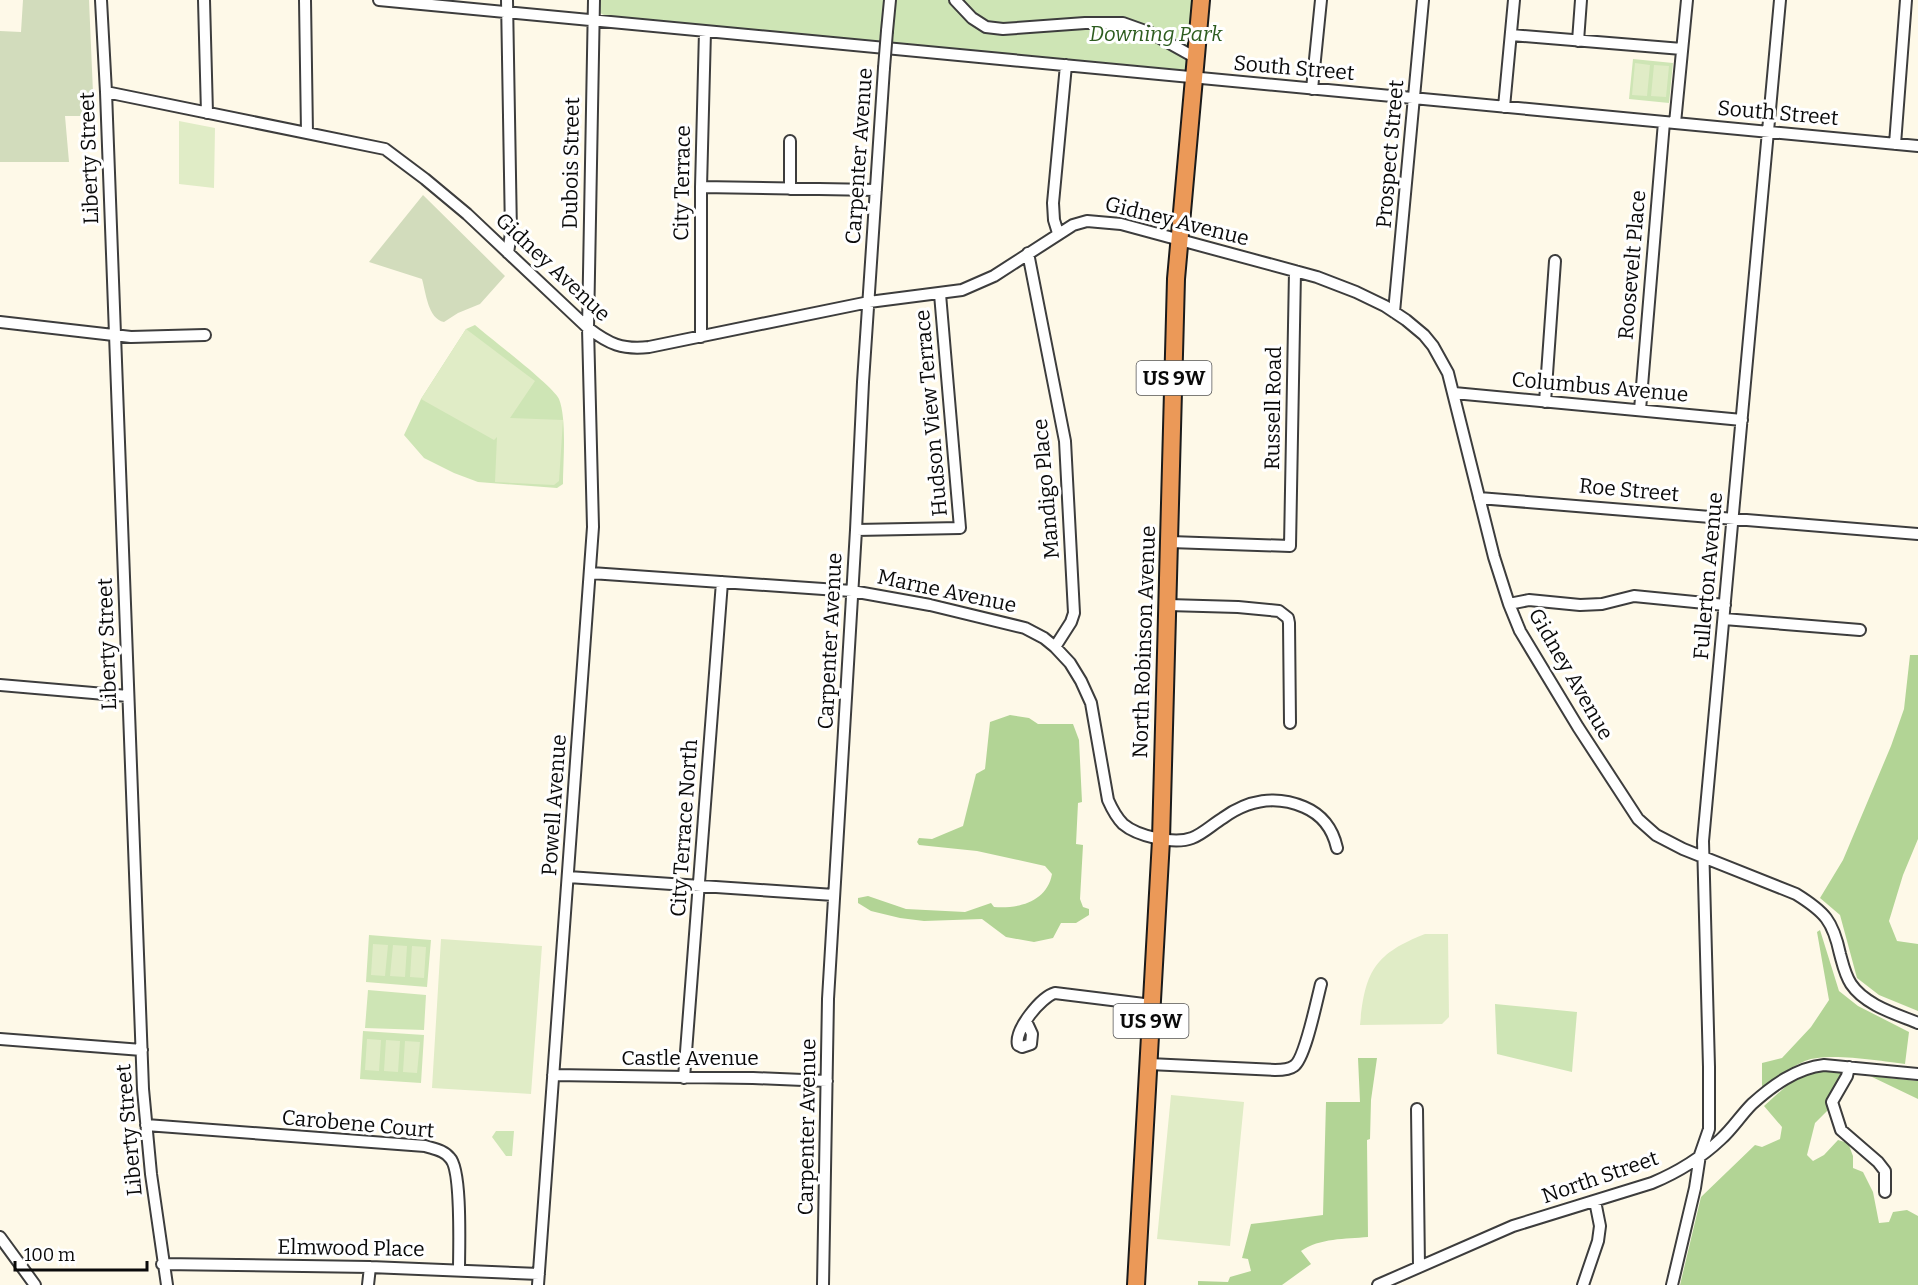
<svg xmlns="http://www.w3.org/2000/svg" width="1918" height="1285" viewBox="0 0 1918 1285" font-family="Bitter,serif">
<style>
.green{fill:#cee5b5}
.forest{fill:#b2d495}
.cemetery{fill:#d2dcbc}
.pitch{fill:#e0ecc6}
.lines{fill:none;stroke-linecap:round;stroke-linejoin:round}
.minor-casing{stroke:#3d3d3d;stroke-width:14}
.highway-casing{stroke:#1b1b1b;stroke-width:20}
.minor{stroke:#fff;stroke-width:10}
.highway{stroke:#eb9958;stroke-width:16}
.minor-bridge-casing{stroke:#3d3d3d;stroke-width:14;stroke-linecap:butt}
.minor-bridge{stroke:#fff;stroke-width:10}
.labels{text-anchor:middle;stroke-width:6;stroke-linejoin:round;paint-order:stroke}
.shield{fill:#fff;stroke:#545454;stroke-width:1.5}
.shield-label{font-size:20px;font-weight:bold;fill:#0a0a0a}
.park-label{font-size:21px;font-style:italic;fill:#2d5c1f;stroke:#fff}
.street-label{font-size:21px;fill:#0a0a0a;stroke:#fff}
</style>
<rect width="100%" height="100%" fill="#fef9e8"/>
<path class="green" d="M600,0H1195L1189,67L1185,70L604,15L600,13Z
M1633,59L1673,63L1669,103L1629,99Z
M475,325C490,338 553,386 559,399C567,419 563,462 563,484L557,488L478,482L454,473L424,458L404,435L421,399L466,329Z
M369,935L431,940L427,987L366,982Z
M368,990L426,995L424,1030L365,1028Z
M1495,1004L1577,1012L1572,1072L1497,1054Z
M363,1031L424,1035L421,1083L360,1079Z
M496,1131H514L512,1156H506L492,1137Z"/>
<path class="forest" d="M1910,655H1918V839L1903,875L1889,921L1897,941L1918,944V1011L1879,995L1857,978L1840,915L1820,898L1843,860L1891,746L1904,709Z
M1010,715L1029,718L1038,724H1073L1079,740L1082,802L1078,803L1076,844L1083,845L1080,899L1083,907L1089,909V915L1076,923H1061L1053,938L1034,942L1006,937L982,919L924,921L900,918L871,911L858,903V898L868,896L906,909L965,912L991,903L994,907C1018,909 1047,902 1052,874L1045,866L977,851L919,845L917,842L919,838L932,839L963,826L976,774L985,769L990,722Z
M1820,930L1839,991L1858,1006L1909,1032L1905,1064C1880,1061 1827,1052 1805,1061C1788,1068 1775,1079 1762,1090V1063L1782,1058L1811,1027L1829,1000L1817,932Z
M1358,1058H1377L1371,1100L1370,1139L1367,1140L1368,1237C1345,1239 1320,1238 1301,1251L1311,1264L1282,1285H1198V1281L1228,1282L1230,1277L1251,1271L1248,1259L1242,1258L1251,1224L1323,1215L1326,1102H1360Z
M1816,1070L1842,1071L1843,1077L1829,1109L1815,1123L1807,1155L1813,1161L1824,1155L1838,1140L1848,1143L1853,1156V1168L1863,1172L1873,1192L1879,1223L1889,1222L1893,1212L1907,1210L1918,1216V1285H1680L1701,1197L1755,1145L1762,1147L1780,1139L1782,1127L1764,1106L1794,1079Z
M1870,1076L1918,1081V1099Z"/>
<path class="cemetery" d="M23,0H89L94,116H65L69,162H0V31L21,32Z
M423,195L505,276L480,304L458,313L444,322C428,319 426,293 422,279L369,262Z"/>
<path class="pitch" d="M1635,63L1650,65L1647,96L1632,95Z
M1654,65L1669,66L1666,97L1651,96Z
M179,121L215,128L214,188L179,184Z
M466,329L535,381L510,418L563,420L559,481L554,485L495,482L497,437L494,440L421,399Z
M1425,934H1448L1449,1017L1442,1024L1360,1025C1365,972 1374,954 1425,934Z
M441,939L542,946L531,1094L432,1088Z
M373,944L388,945L385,976L371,975Z
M393,945L407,946L405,977L390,976Z
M412,946L426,947L424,978L410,977Z
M367,1039L381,1040L379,1071L365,1070Z
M386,1040L400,1041L398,1072L384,1071Z
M405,1041L420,1042L417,1073L403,1072Z
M1171,1095L1244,1102L1230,1246L1157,1239Z"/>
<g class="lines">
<defs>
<path id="minor" d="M101,0L106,92L143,1089L151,1174L167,1285
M204,0L207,113
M305,0L307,133
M379,0L1918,146
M507,0L511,233L508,253
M955,0L972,18L986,27L1003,29L1085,23H1123L1151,33L1196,58
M887,31L890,0
M1511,35L1682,49
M1578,41L1581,0
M1312,89L1321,0
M106,92L385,149L425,179L467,214L588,328C609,344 622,350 649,347L869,302L962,290L994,276L1073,225L1087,221L1121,224L1317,277L1356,292L1385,306L1406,320L1424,335L1433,346L1448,373L1494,557L1509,604L1520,631L1578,727L1638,819L1656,835L1683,849L1796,894C1825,912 1833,921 1840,954C1843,965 1845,975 1851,984C1865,1005 1896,1014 1918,1023
M1504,107L1514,0
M1675,123L1687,0
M790,141V189
M1895,144L1906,0
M701,187L876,190
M1058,233L1054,220L1053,203L1066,65
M1028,253L1065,441L1074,613L1071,622L1055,647
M1394,312L1423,0
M0,322L131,337L205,335
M701,337V187L705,31
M1454,393L1742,420
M1545,402L1555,261
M1640,410L1664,122
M1479,498L1918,534
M856,530L960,528L940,294
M1170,542L1290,546L1295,271
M591,573L852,591L930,605L1025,628L1044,638L1055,647L1070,663L1081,681L1091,703L1108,800C1112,809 1116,817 1123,824C1137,836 1174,845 1192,838C1203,834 1213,824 1223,818C1248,800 1276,795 1304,807C1323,815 1333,830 1337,848
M1509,604L1529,600L1580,605L1602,604L1634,596L1725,605
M1168,605L1238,607L1279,611L1288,618L1289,623L1290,723
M1724,619L1860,630
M0,685L128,696
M568,877L834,895
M1026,1021L1032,1034L1031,1044L1022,1047L1018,1045C1014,1030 1041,997 1055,993L1152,1005
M0,1039L142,1050
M1149,1064L1275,1070C1281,1070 1289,1070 1294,1066C1305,1059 1317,999 1321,984
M1849,1067L1847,1076L1832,1102L1841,1130L1878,1162L1885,1171V1192
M553,1075L753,1078L827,1081
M684,1078L722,582
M1417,1109L1419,1267
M146,1125L425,1146C434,1149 444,1150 450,1158C462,1170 459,1249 459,1270
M0,1237L35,1285
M162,1264L370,1267L539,1274
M368,1285L370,1267
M538,1285L593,527L588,328L594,0
M823,1285L828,999L856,530L863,382L884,68
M1378,1285L1513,1226L1652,1183C1676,1173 1702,1157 1721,1139C1733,1128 1741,1115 1752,1104C1772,1086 1796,1068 1824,1065L1918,1074
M1583,1285L1598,1241L1600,1226L1595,1201
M1672,1285L1695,1188L1700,1155L1709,1129V1067L1703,841L1780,0"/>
<path id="highway" d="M1136,1285L1161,840L1176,279L1201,0"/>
</defs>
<use href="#minor" class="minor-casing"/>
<use href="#highway" class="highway-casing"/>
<use href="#minor" class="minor"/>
<use href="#highway" class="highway"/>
<defs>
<path id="minor-bridge" d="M884,68L887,31"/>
</defs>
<use href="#minor-bridge" class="minor-bridge-casing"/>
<use href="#minor-bridge" class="minor-bridge"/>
</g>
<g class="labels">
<g class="shield">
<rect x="1136.5" y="361" width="75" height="34" rx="4.5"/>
<rect x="1113.5" y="1004" width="75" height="34" rx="4.5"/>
</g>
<g class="shield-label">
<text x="1174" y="385">US 9W</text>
<text x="1151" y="1028">US 9W</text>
</g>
<g class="park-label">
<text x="1156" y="41">Downing Park</text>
</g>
<g class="street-label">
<text transform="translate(1294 68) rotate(5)" y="7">South Street</text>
<text transform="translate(1778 113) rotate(5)" y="7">South Street</text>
<text transform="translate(1390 154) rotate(-85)" y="7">Prospect Street</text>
<text transform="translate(859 156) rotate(-86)" y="7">Carpenter Avenue</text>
<text transform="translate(89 158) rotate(-92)" y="7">Liberty Street</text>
<text transform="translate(571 163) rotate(-89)" y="7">Dubois Street</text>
<text transform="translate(682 183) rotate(-89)" y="7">City Terrace</text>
<text transform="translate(1177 221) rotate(14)" y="7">Gidney Avenue</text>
<text transform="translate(1632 265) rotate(-85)" y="7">Roosevelt Place</text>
<text transform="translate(553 267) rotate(43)" y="7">Gidney Avenue</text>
<text transform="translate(1600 387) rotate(5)" y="7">Columbus Avenue</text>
<text transform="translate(1273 408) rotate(-89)" y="7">Russell Road</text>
<text transform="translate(931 413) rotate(-95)" y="7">Hudson View Terrace</text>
<text transform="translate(1046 489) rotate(-95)" y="7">Mandigo Place</text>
<text transform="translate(1629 490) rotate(5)" y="7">Roe Street</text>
<text transform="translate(1708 576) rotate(-85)" y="7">Fullerton Avenue</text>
<text transform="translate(947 591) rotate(12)" y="7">Marne Avenue</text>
<text transform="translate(830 641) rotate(-87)" y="7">Carpenter Avenue</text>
<text transform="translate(1144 642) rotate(-88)" y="7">North Robinson Avenue</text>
<text transform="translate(107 644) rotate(-92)" y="7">Liberty Street</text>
<text transform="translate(1571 674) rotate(60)" y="7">Gidney Avenue</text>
<text transform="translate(554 805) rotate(-86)" y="7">Powell Avenue</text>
<text transform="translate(684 828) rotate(-86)" y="7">City Terrace North</text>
<text x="690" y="1065">Castle Avenue</text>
<text transform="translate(358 1124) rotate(5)" y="7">Carobene Court</text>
<text transform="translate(807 1127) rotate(-89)" y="7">Carpenter Avenue</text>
<text transform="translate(129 1130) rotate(-95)" y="7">Liberty Street</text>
<text transform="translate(1600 1177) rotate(-19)" y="7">North Street</text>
<text transform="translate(351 1248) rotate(1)" y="7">Elmwood Place</text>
</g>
</g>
<path d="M15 1261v9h132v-9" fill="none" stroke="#0a0a0a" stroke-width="3"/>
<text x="24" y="1261" font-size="18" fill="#0a0a0a" stroke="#ffffff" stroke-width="4.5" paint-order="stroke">100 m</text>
</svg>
